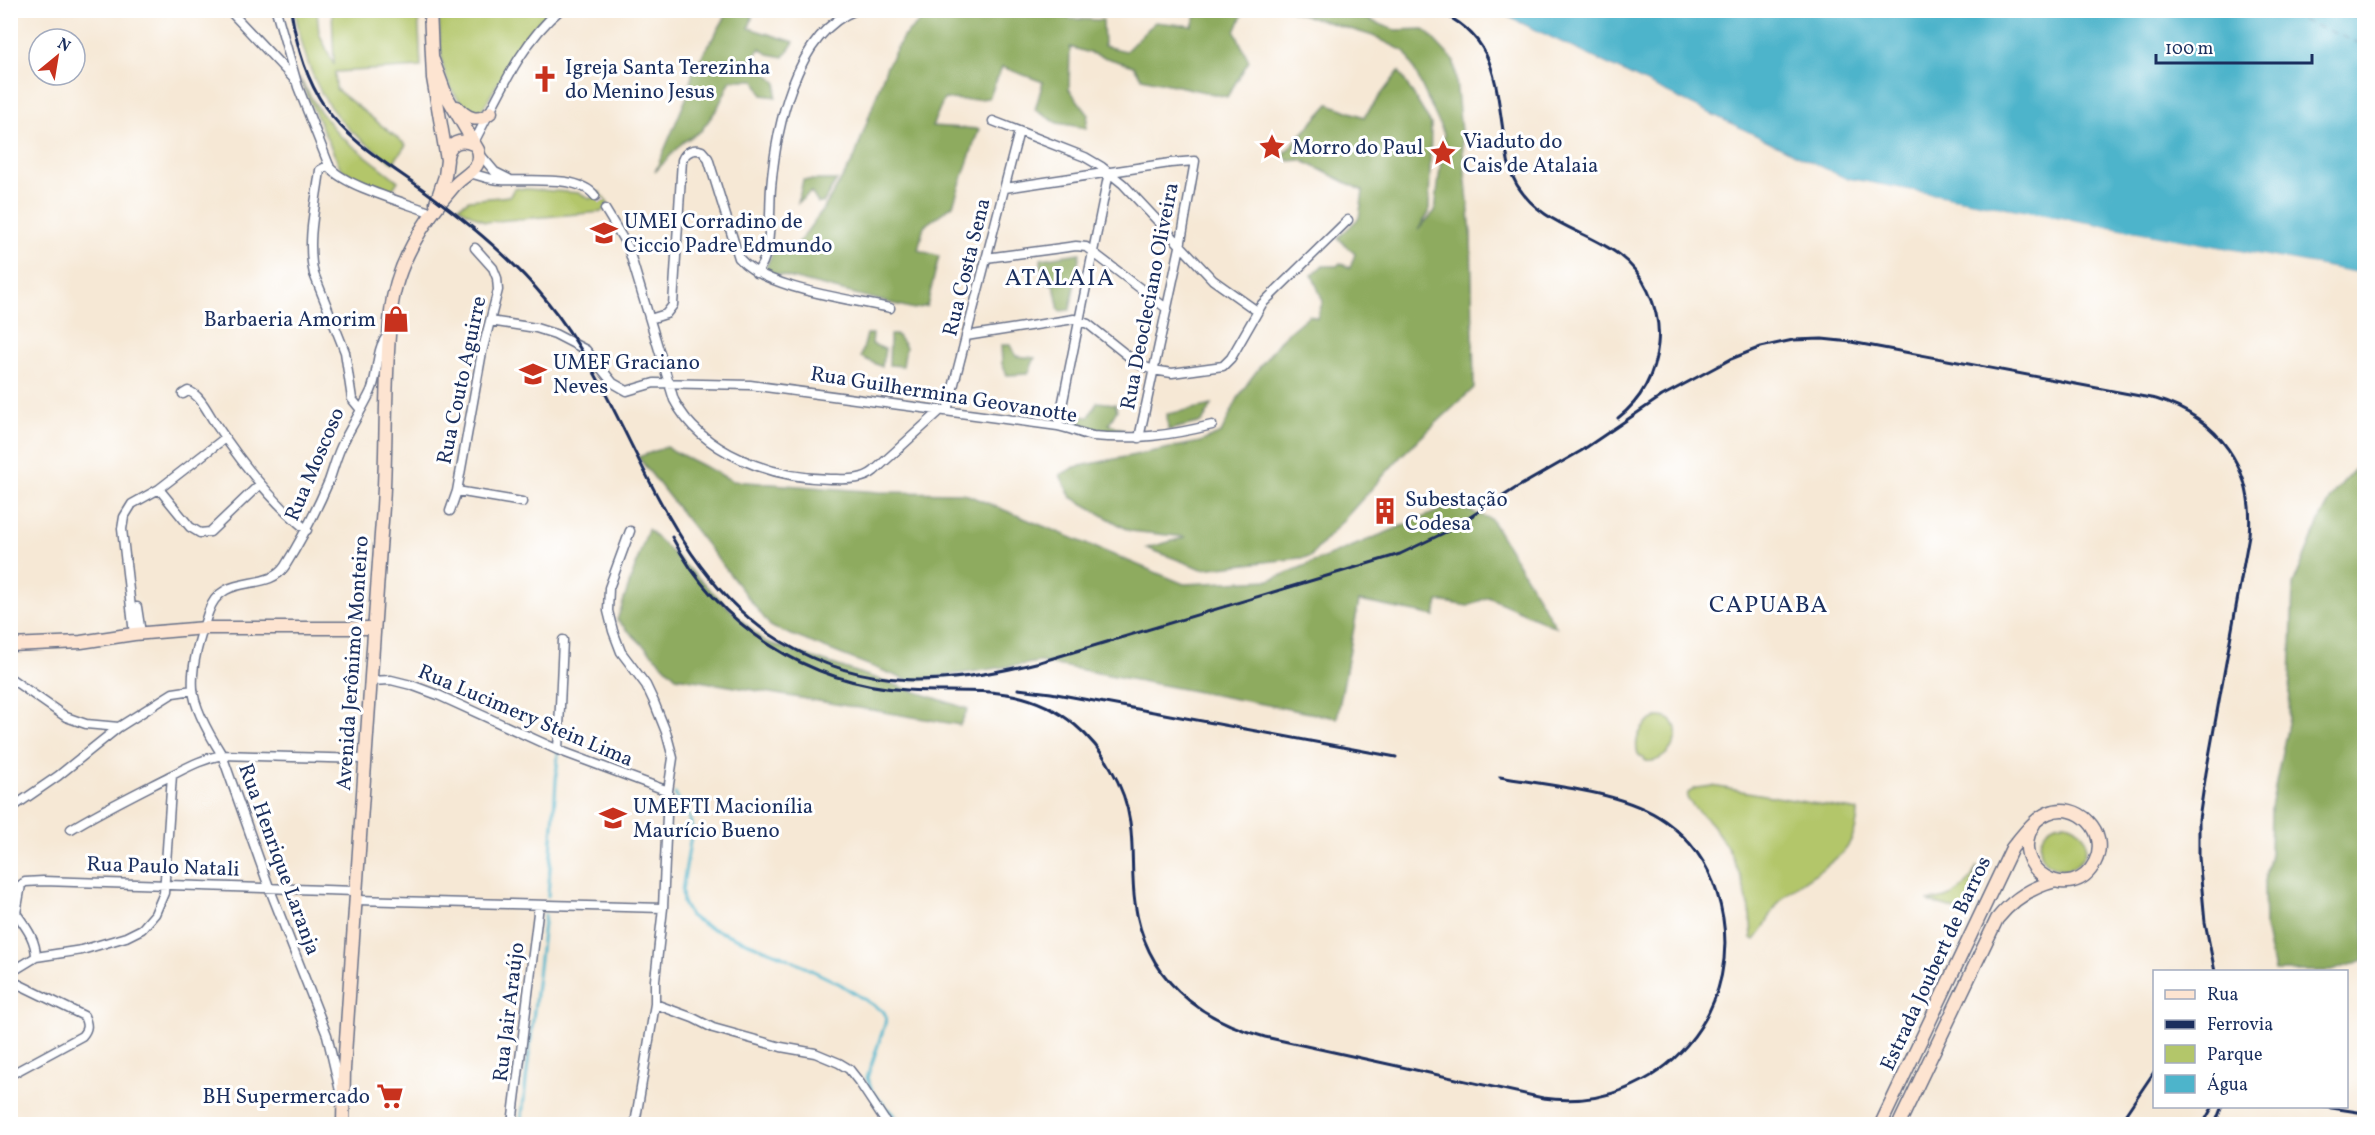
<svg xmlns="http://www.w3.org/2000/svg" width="2375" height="1135" viewBox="0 0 2375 1135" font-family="Vollkorn,serif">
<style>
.green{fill:#b3c66a;stroke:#677a64;stroke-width:1.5}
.forest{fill:#8eab5e;stroke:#546d5e;stroke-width:1.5}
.water{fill:#4db4cb;stroke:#347294;stroke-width:1.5}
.pier{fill:#f6e8d5}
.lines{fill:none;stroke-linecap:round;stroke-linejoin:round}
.stream{stroke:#4db4cb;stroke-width:3}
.ferry{stroke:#2c5e84;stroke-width:1.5;stroke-dasharray:8 6;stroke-linecap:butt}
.street-tunnel{stroke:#cac3bd;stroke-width:8;stroke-dasharray:8 4;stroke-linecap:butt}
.street-casing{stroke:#687088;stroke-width:11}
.secondary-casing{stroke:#687088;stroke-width:15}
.street{stroke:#fff;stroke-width:8}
.secondary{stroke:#fde4d1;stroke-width:12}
.rail{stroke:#1b2f5e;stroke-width:3}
.labels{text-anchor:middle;stroke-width:6;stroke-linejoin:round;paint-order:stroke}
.poi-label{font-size:21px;fill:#1b2f5e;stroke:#fff;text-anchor:start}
.street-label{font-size:21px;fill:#1b2f5e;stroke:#fff}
.quarter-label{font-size:24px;letter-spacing:1.5px;fill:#1b2f5e;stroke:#fff}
</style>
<rect width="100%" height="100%" fill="#fff"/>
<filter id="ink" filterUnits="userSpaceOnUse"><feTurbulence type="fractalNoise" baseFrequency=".0167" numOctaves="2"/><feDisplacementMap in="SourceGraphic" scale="12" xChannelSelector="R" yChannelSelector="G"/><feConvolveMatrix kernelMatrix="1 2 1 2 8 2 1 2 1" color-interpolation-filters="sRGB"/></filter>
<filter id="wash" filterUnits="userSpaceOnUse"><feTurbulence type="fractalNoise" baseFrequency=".008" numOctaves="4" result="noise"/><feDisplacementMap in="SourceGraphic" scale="24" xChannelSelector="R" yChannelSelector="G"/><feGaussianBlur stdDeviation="1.35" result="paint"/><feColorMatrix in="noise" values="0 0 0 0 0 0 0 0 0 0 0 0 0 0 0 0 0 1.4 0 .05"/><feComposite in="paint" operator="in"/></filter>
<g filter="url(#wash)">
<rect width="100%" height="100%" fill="#f6e8d5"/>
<path class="green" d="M295,11H317L319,33L334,65L332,11H418L421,67L335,72L336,89L406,145L393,163C378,152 362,141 348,128C316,98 302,53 295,11Z
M439,11H550C519,39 504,75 482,110L473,113C438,88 440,50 439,11Z
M299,78L319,110L339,135L398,181L391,192L358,179L341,169Z
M514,188L580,193L590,199L600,192L609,205L601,212L485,222L458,207L469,200L510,196Z
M1657,717C1692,715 1674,765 1646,761L1638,754C1633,738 1642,724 1657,717Z
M1712,786L1858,811C1857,864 1809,869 1780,901C1770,913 1765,929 1755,940L1752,938C1751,898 1737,857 1712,825C1705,816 1692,808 1687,798L1688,793L1696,788Z
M2040 846a23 23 0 1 1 46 0a23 23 0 1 1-46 0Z
M1977,866L1966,913L1927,901C1951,900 1968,889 1977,866Z"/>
<path class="forest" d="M729,11H754L749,28L794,42L784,57L768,54L760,48L751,60L777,83L776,97L762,95L755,80H731L717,109L701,131L683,142L655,172L688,94L693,71Z
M918,11H1065L1069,19L1103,20L1104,46L1126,51L1155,22L1192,26L1196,16L1205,11H1244L1235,32L1249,61L1227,97L1142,78L1133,66L1070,47L1069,89L1088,114L1086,128L1057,123L1035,110L1043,82L1002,67L989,98L968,100L944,99L932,126L979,129L953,205L924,226L918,250L939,256L927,306L914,309L764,271L773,252L791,253L824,208L854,159L886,68L903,37L919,22Z
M1291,11H1346L1395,30L1424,29L1454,61L1471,232L1474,388L1402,455L1310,557L1202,569L1147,548L1186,537L1130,531L1071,497L1060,475L1075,467L1200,442L1221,433L1239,396L1249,381L1282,338L1309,315L1317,318L1323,301L1312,275L1322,266H1337L1340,263L1350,268L1355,254L1338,238L1359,218L1363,191L1301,160L1289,161L1283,155L1329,104L1364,117L1399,71L1431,124L1429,213L1418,230L1435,211L1444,134L1406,52L1373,36Z
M803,180H837L823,203H818L811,192L798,203Z
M1080,253L1070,310L1059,311L1054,285L1042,281L1041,259Z
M867,334H873L872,344L885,349L882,367L861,357Z
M890,335H897L906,347L903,366L889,365Z
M1001,345H1010L1016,356L1035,358L1028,374L1007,375L1002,364Z
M1097,402L1115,404L1117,410L1109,424L1122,429L1126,434L1064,424V414L1089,417Z
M1212,405L1202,422L1168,430L1167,414Z
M666,447L733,481L879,492L963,493L1184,584L1270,580L1453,505L1491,519L1556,627L1488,597L1468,606L1438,601L1435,616L1359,601L1337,718L1040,662L909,681L771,627L638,457Z
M2364,459V960L2332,971H2274L2265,927L2264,881L2270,854L2271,807L2289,718L2293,585L2321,517L2335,491Z
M648,529L763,641L968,709L960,725L676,677L617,620Z"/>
<path class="water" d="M1496,11H2364V274L1844,178Z"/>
<path class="pier" d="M1493,10L1844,178L2364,274V277L1844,180L1495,13Z"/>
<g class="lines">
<path class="stream" d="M675,794L690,818L692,830L682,891L683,903L690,916L708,927L782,956L840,984L884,1012L886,1017L885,1024L867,1078L873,1093L902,1124
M548,896L558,753
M521,1124L545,915"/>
<path class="ferry" d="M2276,10L2364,45
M2338,10L2364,21"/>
</g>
</g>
<g filter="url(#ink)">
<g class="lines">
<path class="street-tunnel" d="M595,196L605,209"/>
<defs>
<path id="street" d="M229,10L295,80
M276,10L298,87L330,168C347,187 407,203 432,213
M993,121L1085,157L1102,167L1123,184L1213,280L1257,311
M473,144C498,98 519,44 560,10
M479,153L495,172L509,179
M329,165L320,170C316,203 306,240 314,274L345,352L352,399L361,410
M469,173C479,175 490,180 501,180C526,182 579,174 595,196
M1005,188L1170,163L1195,161L1180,247L1139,438
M605,209L628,247L674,400C702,454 773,478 830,479C845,479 862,481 874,471L941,410
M986,258L1076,246L1086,247L1166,308
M756,273C773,256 769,212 771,188C776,130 794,34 856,10
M650,319L666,314L673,305L682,160C686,151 693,148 702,151L708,158L739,258C765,289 850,299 890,308
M490,321L536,328L555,334L586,350L613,383L627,391L654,383L750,385L1058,426C1070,428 1081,434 1093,436C1135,440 1172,435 1212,425
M966,336L1074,319L1088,324L1138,364L1153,370L1172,373L1223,366L1231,358L1262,304L1348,220
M183,394L188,391C200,394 208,413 215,423C241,462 270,500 307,530
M947,411L1019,131
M1058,426L1109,172
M159,489L190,527L200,533L210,532L260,484
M457,491L482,352L498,290L497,278L493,268L475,248
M450,511L457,491L522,502
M630,531L609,588L608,611L613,631L621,652L646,685L654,702L666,732L673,758L668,791L663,908L655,980V1004L635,1124
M137,607L141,633
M134,634L122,529L124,517L132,504L159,489L225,438
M10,678L66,717L86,724L119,727
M370,681L391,680L411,685L438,695L558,750L668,791
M558,750L563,640
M10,809L58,776L119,727L173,693L193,690
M71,829C104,809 137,793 170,776C188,767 202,759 222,755L365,759
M356,900L663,908
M36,957C36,939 25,926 16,913L21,885L25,882L43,881L356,891
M655,1004L693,1018L713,1028L781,1047L815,1053L839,1063L849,1069L860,1083L887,1124
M10,1075L82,1036C88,1029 88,1025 84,1016L16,983L12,979L13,971L36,957L82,950L126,937L142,929L155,914L164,893L172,775
M340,1091L327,1035L269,887L222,755C212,739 194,708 193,689C191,664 200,637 208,613C222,570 267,594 285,566C302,539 316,511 329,481C333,470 336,458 341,447C350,428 362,410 371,391C379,373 375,349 388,335
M512,1124L539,905"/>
<path id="secondary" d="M430,10L433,78L447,160L445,176L436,203
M457,107C467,118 478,124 491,112
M447,157C449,143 460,138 473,144
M10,645L81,642L134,634L205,628H374
M343,1124L344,1069C358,881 369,694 383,507C387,442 384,377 391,312C395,266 424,220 454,186C464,174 484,169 478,150L446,95L433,60
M1881,1124L2012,848C2022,836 2034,819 2048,813C2078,800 2110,832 2095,862C2073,907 2005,869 2034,824
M1899,1124L1997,919C2013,899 2031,887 2056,881"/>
</defs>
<use href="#street" class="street-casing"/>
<use href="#secondary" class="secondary-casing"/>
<use href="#street" class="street"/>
<use href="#secondary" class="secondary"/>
<path class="rail" d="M291,10C296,44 306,79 325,107C350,143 391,166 425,191C469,223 512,258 546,300C634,407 658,567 782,642C866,693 949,685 1040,662L1400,554L1448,531L1516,488L1581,451L1662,396L1731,359L1761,347L1793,340L1822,339L1851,342L2156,399C2219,418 2255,469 2249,535L2206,773L2199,819V857L2205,922L2215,972
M1435,10C1496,35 1495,80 1504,137C1507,154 1508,170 1517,185C1550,239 1620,229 1648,291C1656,308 1660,326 1658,344C1655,374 1641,400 1618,418
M672,537C718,626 807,684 907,690C970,694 1022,681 1075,725C1103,748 1125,786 1130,822C1134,849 1131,876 1135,903C1145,977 1197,1019 1265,1037L1543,1098C1660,1115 1753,1007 1717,893C1708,864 1690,839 1665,821C1623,791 1551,786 1500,777
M1018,689L1051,693L1396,757
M2319,1106L2364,1113
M2119,1124L2154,1072
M2203,1124L2213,1106
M2215,1124L2222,1106"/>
</g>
</g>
<defs>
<symbol id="church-bare" viewBox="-9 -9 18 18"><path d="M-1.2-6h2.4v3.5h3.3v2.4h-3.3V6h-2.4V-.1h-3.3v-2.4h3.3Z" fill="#c8321e" stroke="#fff" stroke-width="2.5" paint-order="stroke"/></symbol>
<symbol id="sight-bare" viewBox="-9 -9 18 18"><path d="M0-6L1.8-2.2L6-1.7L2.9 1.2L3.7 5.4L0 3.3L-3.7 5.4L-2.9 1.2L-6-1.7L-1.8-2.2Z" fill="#c8321e" stroke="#fff" stroke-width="2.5" paint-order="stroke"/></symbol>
<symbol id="school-bare" viewBox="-9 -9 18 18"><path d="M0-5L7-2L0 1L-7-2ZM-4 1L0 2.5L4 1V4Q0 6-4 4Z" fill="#c8321e" stroke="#fff" stroke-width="2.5" paint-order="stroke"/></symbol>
<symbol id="shop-bare" viewBox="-9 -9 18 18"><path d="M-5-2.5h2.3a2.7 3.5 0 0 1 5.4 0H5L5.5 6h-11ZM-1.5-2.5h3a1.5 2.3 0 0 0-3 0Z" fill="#c8321e" stroke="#fff" stroke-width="2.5" paint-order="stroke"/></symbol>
<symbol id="building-bare" viewBox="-9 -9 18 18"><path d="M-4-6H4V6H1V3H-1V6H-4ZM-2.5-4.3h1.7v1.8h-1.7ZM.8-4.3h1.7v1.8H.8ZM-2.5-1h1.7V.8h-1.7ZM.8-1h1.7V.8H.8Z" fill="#c8321e" stroke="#fff" stroke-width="2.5" paint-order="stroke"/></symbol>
<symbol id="supermarket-bare" viewBox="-9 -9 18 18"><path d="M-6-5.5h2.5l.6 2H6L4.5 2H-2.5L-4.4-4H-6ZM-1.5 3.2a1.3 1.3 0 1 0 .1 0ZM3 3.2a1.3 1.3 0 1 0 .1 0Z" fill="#c8321e" stroke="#fff" stroke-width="2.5" paint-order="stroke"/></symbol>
</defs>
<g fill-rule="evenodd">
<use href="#church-bare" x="526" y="60" width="38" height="38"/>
<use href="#sight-bare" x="1253" y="128" width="38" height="38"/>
<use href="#sight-bare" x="1424" y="134" width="38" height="38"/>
<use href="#school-bare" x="585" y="214" width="38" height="38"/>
<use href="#shop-bare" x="377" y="300" width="38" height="38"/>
<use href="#school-bare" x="514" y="355" width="38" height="38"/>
<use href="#building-bare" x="1366" y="492" width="38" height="38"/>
<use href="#school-bare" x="594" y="799" width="38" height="38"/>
<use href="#supermarket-bare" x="371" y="1077" width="38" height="38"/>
</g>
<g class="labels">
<g class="poi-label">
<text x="565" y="74">Igreja Santa Terezinha<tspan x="565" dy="24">do Menino Jesus</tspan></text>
<text x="1463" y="148">Viaduto do<tspan x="1463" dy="24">Cais de Atalaia</tspan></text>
<text x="1292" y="154">Morro do Paul</text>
<text x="624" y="228">UMEI Corradino de<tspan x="624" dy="24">Ciccio Padre Edmundo</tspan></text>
<text x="376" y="326" text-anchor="end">Barbaeria Amorim</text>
<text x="553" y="369">UMEF Graciano<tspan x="553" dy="24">Neves</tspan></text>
<text x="1405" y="506">Subestação<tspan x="1405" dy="24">Codesa</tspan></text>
<text x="633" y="813">UMEFTI Macionília<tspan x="633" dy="24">Maurício Bueno</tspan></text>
<text x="370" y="1103" text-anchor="end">BH Supermercado</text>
</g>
<g class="street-label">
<text transform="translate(966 267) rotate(-76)" y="7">Rua Costa Sena</text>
<text transform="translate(1149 296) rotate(-79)" y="7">Rua Deocleciano Oliveira</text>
<text transform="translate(461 380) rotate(-78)" y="7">Rua Couto Aguirre</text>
<text transform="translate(944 394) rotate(9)" y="7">Rua Guilhermina Geovanotte</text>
<text transform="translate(314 464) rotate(-67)" y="7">Rua Moscoso</text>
<text transform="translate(352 663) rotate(-86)" y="7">Avenida Jerônimo Monteiro</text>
<text transform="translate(526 715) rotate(23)" y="7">Rua Lucimery Stein Lima</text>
<text transform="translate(280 859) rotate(70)" y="7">Rua Henrique Laranja</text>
<text transform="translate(163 866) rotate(2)" y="7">Rua Paulo Natali</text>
<text transform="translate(1935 963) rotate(-65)" y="7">Estrada Joubert de Barros</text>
<text transform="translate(508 1012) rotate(-83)" y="7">Rua Jair Araújo</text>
</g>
<g class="quarter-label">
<text x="1060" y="285">ATALAIA</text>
<text x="1769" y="612">CAPUABA</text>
</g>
</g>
<rect width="2375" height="1135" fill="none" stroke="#fff" stroke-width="36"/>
<rect x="2153" y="970" width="195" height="138" fill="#ffffff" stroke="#a4acbf" stroke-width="1.5"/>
<rect x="2165" y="990" width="30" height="9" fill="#fde4d1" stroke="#a4acbf" stroke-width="1.5"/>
<text x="2207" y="1000" font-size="18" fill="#1b2f5e">Rua</text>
<rect x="2165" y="1020" width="30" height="9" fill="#1b2f5e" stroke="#a4acbf" stroke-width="1.5"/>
<text x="2207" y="1030" font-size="18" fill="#1b2f5e">Ferrovia</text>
<rect x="2165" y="1045" width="30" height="18" fill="#b3c66a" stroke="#a4acbf" stroke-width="1.5"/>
<text x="2207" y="1060" font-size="18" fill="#1b2f5e">Parque</text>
<rect x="2165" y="1075" width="30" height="18" fill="#4db4cb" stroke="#a4acbf" stroke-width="1.5"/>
<text x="2207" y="1090" font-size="18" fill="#1b2f5e">Água</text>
<g transform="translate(57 57) rotate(30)"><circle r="28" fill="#ffffff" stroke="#a4acbf" stroke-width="1.5"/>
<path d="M0-4.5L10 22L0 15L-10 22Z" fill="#c8321e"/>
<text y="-9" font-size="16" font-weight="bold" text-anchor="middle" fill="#1b2f5e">N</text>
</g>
<path d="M2156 54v9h156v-9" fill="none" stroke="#1b2f5e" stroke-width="3"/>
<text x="2165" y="54" font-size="18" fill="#1b2f5e" stroke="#ffffff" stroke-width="4.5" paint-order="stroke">100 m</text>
</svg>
